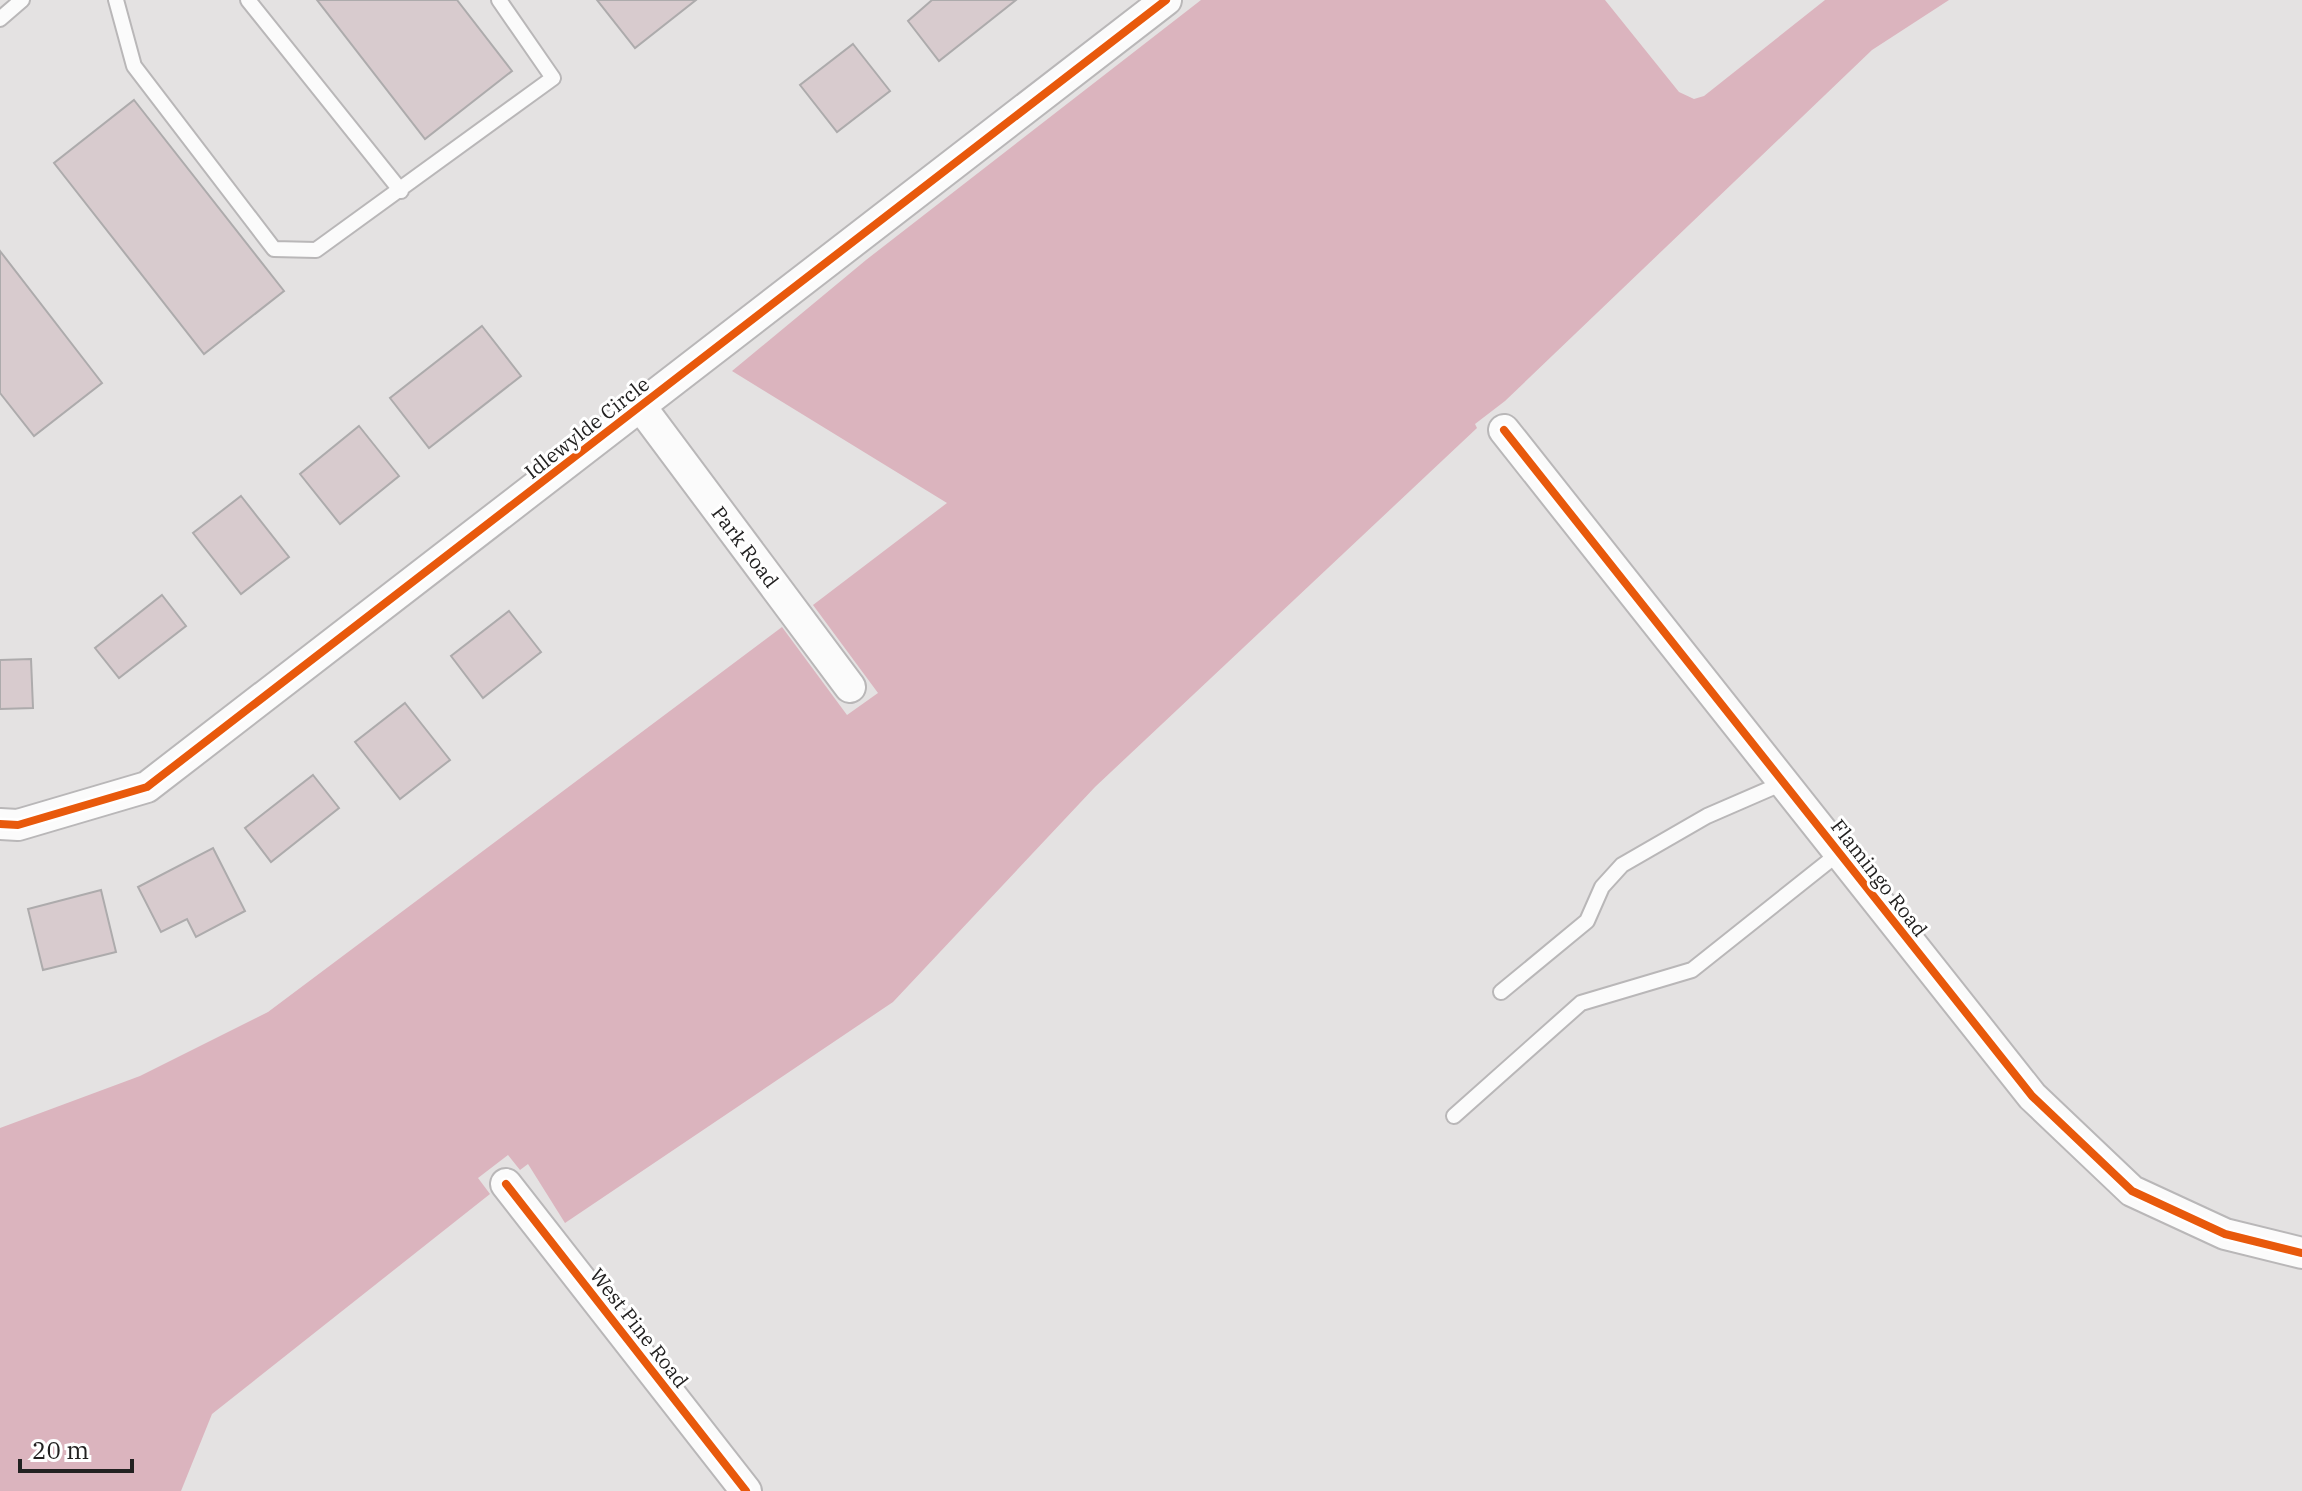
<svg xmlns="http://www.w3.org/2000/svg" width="2302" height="1491" viewBox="0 0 2302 1491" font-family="'IBM Plex Serif',serif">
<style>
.forest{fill:#dbb4be}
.building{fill:#d8cbce;stroke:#adabac;stroke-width:2}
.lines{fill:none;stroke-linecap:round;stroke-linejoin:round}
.lane-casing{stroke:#b9b7b8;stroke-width:18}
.street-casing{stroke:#b9b7b8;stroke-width:34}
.lane{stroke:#fbfbfb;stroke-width:14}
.street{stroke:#fbfbfb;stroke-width:30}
.cycleway-casing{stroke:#fff;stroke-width:13}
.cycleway{stroke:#e8590c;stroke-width:8}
.labels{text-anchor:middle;stroke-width:6;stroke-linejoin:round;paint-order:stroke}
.street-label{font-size:20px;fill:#222121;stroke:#fff}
</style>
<rect width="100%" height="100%" fill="#e4e2e2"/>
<path class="forest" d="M1201,0H1605L1679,92L1694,99L1704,96L1825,0H1949L1872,50L1505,401L1475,424L1477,428L1095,787L893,1002L565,1223L528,1164L520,1170L508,1155L478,1178L490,1194L212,1414L181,1491H0V1128L140,1076L268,1012L782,627L847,715L878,693L813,605L947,503L732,371L866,260Z"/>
<path class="building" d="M317,0H457L512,71L425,139Z
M597,0H696L635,48Z
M932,0H1016L939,61L908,21Z
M853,44L890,91L837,132L800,85Z
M134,100L284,291L204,354L54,163Z
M0,251L102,383L34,436L0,393Z
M482,326L521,376L429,448L390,398Z
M359,426L399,476L340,524L300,474Z
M241,496L289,557L241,594L193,533Z
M162,595L186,626L119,678L95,648Z
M509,611L541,652L483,698L451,656Z
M31,659L33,708L0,709V660Z
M405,703L450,760L400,799L355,742Z
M313,775L339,808L271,862L245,828Z
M213,848L245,911L196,937L187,919L161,932L138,887Z
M101,890L116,952L43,970L28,909Z"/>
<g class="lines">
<defs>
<path id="lane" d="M116,0L134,66L274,249L316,250L553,78L499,0
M248,0L401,191
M0,19L22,0
M1501,992L1587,921L1602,887L1622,865L1707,816L1783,783
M1454,1116L1581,1003L1692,970L1839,853"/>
<path id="street" d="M641,407L850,687
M1504,430L2032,1096L2132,1191L2225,1234L2302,1253
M0,824L18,825L147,787L1166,0
M506,1184L746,1491"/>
</defs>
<use href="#lane" class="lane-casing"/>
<use href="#street" class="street-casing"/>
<use href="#lane" class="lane"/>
<use href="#street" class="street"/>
<defs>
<path id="cycleway" d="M1504,430L2032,1096L2132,1191L2225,1234L2302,1253
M0,824L18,825L147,787L1166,0
M506,1184L746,1491"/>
</defs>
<use href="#cycleway" class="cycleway-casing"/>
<use href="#cycleway" class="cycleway"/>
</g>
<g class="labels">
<g class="street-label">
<text transform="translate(587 428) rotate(-38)" y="7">Idlewylde Circle</text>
<text transform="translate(745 547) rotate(53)" y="7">Park Road</text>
<text transform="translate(1879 878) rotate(52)" y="7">Flamingo Road</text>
<text transform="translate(639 1328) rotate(52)" y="7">West Pine Road</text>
</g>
</g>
<path d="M20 1459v12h112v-12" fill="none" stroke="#222121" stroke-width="4"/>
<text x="32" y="1459" font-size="24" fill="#222121" stroke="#ffffff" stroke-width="6" paint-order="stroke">20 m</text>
</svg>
